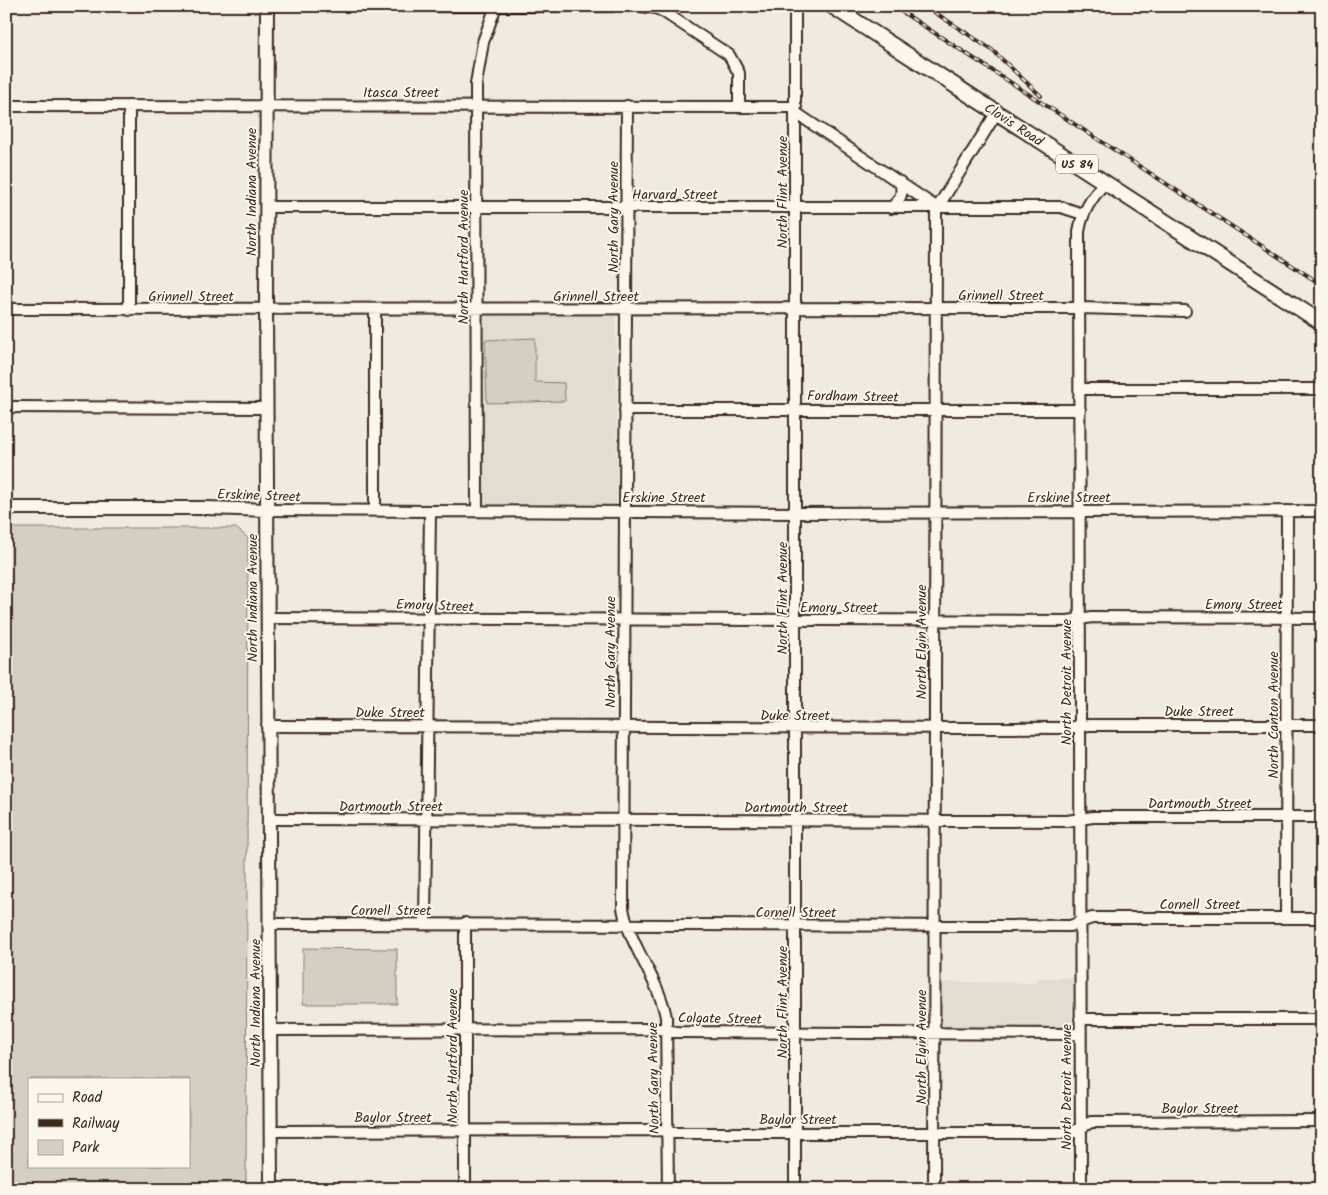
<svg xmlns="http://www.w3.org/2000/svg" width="1328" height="1195" viewBox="0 0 1328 1195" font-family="Kalam,sans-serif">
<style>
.built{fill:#e2dcd1}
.green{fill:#d5cec3;stroke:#887c70;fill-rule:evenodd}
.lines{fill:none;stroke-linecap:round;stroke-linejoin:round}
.minor-casing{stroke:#3b2a1e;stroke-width:14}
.major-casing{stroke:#3b2a1e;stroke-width:16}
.highway-casing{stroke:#3b2a1e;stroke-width:18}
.minor{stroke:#fbf7ec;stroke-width:10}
.major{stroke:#fbf7ec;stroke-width:12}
.highway{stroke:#fbf7ec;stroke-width:14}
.rail-casing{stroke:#3b2a1e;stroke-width:4}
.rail{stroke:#fbf7ec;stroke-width:2;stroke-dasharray:5.5;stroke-linecap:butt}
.labels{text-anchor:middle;stroke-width:4;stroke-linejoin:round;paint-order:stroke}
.shield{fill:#fbf7ec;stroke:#75685c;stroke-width:1}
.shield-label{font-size:12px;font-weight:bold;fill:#3b2a1e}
.street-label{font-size:14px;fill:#3b2a1e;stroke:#fbf7ec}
</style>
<rect width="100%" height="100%" fill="#f0ebe0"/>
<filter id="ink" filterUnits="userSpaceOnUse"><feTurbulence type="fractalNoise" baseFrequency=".02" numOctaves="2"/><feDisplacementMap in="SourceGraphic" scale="10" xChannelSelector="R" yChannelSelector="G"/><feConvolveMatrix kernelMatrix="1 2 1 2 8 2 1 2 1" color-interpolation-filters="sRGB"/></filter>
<g filter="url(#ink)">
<path class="built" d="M484,314L616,316L617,503L615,506L482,505L481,316Z
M1038,978H1073L1071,1029L938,1028L937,982L1037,983Z"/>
<path class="green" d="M535,338V382L564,383L565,401L487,403L485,340Z
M6,528H236L248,538L246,1189H6ZM29,1079H189V1166H29Z
M303,948L397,949V1004H303Z"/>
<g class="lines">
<defs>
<path id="minor" d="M390,6H611
M641,6L656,8L664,12L729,55L739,73V106
M795,6V1189
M6,106L796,107
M129,106V310
M627,106L623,908C630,948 658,977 666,1017L668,1189
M796,113L936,207
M266,207H1061L1083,214
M891,208C900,200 904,194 900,182
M6,309L1080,308L1185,311
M1080,389H1322
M6,407L266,408
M625,410H1080
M267,510L796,513L1322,511
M375,511V310
M477,511L476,84L483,42L496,6
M267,618L1068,621L1092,617L1322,618
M267,726L1067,728L1089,725H1322
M269,819L1067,821L1093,817H1322
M1286,918L1287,511
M425,923L430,511
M465,923V1189
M270,924L1070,926L1092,918H1322
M1080,1019H1322
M271,1030L659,1029L677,1032L1080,1034
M271,1131L659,1130L676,1133H1071L1091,1122L1322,1121
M934,1189L936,210L997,112
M1081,1189L1079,232C1082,211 1092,198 1105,182"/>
<path id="major" d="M267,6L266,310L271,1189
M6,508H206L267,510"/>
<path id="highway" d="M832,6L1322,323"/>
</defs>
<use href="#minor" class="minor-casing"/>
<use href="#major" class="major-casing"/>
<use href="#highway" class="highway-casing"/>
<use href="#minor" class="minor"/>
<use href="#major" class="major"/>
<use href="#highway" class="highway"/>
<defs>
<path id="rail" d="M893,6L1322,285
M925,6L992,50L1041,96"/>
</defs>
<use href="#rail" class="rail-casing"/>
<use href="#rail" class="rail"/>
</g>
</g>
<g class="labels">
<rect class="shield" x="1056" y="154.5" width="42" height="19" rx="4"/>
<g class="shield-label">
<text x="1077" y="168">US 84</text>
</g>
<g class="street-label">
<text x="401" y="97">Itasca Street</text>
<text transform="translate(1014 124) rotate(33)" y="5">Clovis Road</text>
<text transform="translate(251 192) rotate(-90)" y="5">North Indiana Avenue</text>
<text transform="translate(782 192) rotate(-90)" y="5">North Flint Avenue</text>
<text x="675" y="199">Harvard Street</text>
<text transform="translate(613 217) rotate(-90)" y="5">North Gary Avenue</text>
<text transform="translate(463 257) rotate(-90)" y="5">North Hartford Avenue</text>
<text x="1001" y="300">Grinnell Street</text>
<text x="191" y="301">Grinnell Street</text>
<text x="596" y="301">Grinnell Street</text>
<text transform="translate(853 396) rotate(1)" y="5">Fordham Street</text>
<text transform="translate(259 495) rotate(2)" y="5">Erskine Street</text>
<text x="664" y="502">Erskine Street</text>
<text x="1069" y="502">Erskine Street</text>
<text transform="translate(252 598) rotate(-90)" y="5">North Indiana Avenue</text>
<text transform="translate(782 598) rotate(-90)" y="5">North Flint Avenue</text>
<text x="1244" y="609">Emory Street</text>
<text transform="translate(435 605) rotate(2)" y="5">Emory Street</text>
<text x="839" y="612">Emory Street</text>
<text transform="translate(921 642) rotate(-90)" y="5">North Elgin Avenue</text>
<text transform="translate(610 652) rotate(-90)" y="5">North Gary Avenue</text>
<text transform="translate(1066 682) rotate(-90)" y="5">North Detroit Avenue</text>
<text x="1199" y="716">Duke Street</text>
<text x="390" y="717">Duke Street</text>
<text x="795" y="720">Duke Street</text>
<text transform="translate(1273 715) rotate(-90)" y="5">North Canton Avenue</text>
<text x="1200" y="808">Dartmouth Street</text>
<text x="391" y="811">Dartmouth Street</text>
<text x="796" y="812">Dartmouth Street</text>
<text x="1200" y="909">Cornell Street</text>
<text x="391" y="915">Cornell Street</text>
<text x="796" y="917">Cornell Street</text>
<text transform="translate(782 1002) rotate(-90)" y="5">North Flint Avenue</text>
<text transform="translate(255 1003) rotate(-90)" y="5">North Indiana Avenue</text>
<text transform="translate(720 1018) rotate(1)" y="5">Colgate Street</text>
<text transform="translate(921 1047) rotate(-90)" y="5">North Elgin Avenue</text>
<text transform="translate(452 1056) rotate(-90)" y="5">North Hartford Avenue</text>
<text transform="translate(653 1078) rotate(-91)" y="5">North Gary Avenue</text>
<text transform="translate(1066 1087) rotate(-90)" y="5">North Detroit Avenue</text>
<text x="1200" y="1113">Baylor Street</text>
<text x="393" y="1122">Baylor Street</text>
<text x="798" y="1124">Baylor Street</text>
</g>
</g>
<rect width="1328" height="1195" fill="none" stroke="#fbf7ec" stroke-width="25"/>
<rect x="12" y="12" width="1303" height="1170" fill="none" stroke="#3b2a1e" stroke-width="2" filter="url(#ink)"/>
<rect x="28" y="1078" width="162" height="90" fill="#fbf7ec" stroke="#aea59a"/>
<rect x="38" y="1094" width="25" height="8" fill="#fbf7ec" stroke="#aea59a"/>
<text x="72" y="1102" font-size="15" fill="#3b2a1e">Road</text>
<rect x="38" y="1119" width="25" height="8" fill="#3b2a1e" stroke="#aea59a"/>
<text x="72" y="1128" font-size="15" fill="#3b2a1e">Railway</text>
<rect x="38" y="1140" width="25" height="15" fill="#d5cec3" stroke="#aea59a"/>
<text x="72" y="1152" font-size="15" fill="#3b2a1e">Park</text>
</svg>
